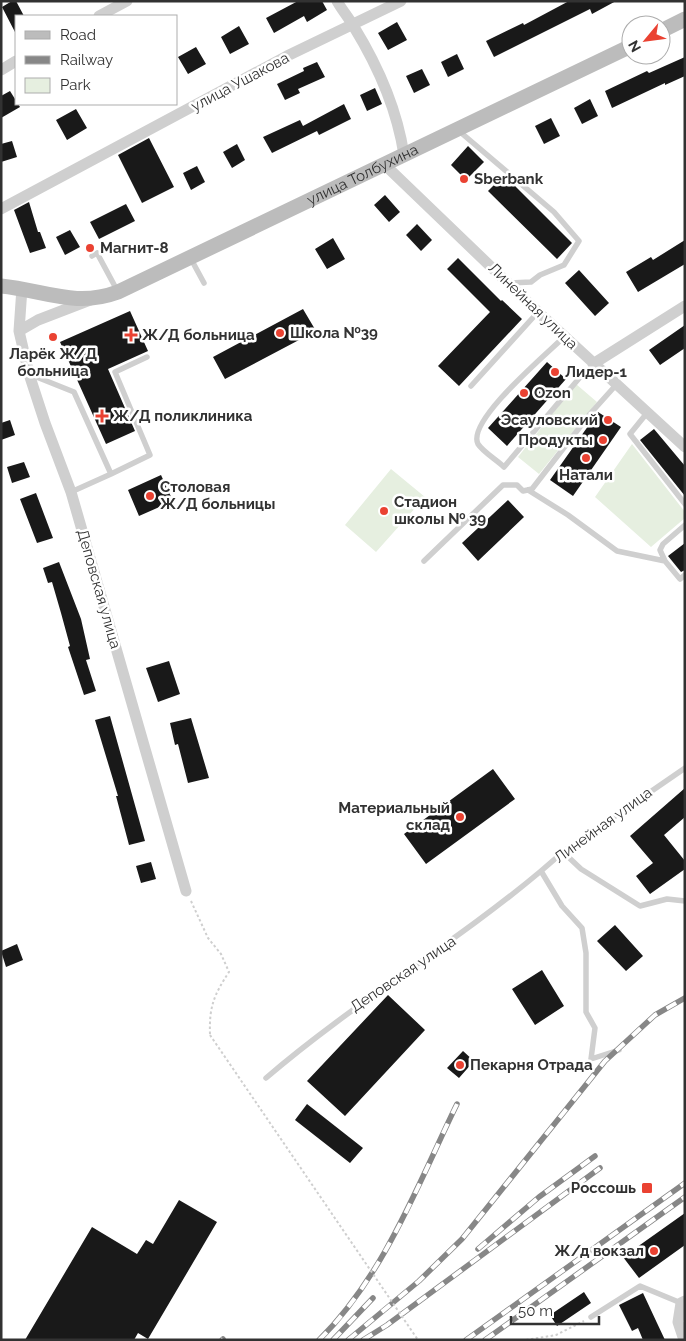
<svg xmlns="http://www.w3.org/2000/svg" width="686" height="1341" viewBox="0 0 686 1341" font-family="Raleway,sans-serif">
<style>
.green{fill:#e6efe0}
.building{fill:#191919}
.lines{fill:none;stroke-linecap:round;stroke-linejoin:round}
.path{stroke:#cfcfcf;stroke-width:2;stroke-dasharray:2.5 2.5;stroke-linecap:butt}
.lane{stroke:#cfcfcf;stroke-width:5.5}
.street{stroke:#cfcfcf;stroke-width:11}
.secondary{stroke:#bcbcbc;stroke-width:15}
.rail-casing{stroke:#878787;stroke-width:5.5}
.rail{stroke:#fff;stroke-width:4;stroke-dasharray:11;stroke-linecap:butt}
.path-bridge{stroke:#cfcfcf;stroke-width:2;stroke-dasharray:2.5 2.5;stroke-linecap:butt}
.poi-dot{fill:#ea4232;stroke:#fff;stroke-width:2}
.labels{text-anchor:middle;stroke-width:5;stroke-linejoin:round;paint-order:stroke}
.street-label{font-size:15px;fill:#323232;stroke:#fff}
.poi-label{font-size:15px;font-weight:bold;fill:#323232;stroke:#fff;text-anchor:start}
</style>
<rect width="100%" height="100%" fill="#fff"/>
<path class="green" d="M576,384L597,402L539,474L518,457Z
M632,444L685,512V518L651,547L595,497Z
M391,469L425,497L376,552L345,525Z"/>
<path class="building" d="M12,1H16L24,16H16V34L2,7Z
M298,1H322L327,10L307,22L304,16L274,33L266,18Z
M569,1H616L592,14L590,9L494,57L486,41L523,23L524,25Z
M397,22L407,40L388,50L378,33Z
M239,26L249,44L230,54L221,37Z
M196,47L206,64L188,74L178,57Z
M457,54L464,69L448,77L441,62Z
M685,57V76L665,85V83L612,108L605,91L647,71L649,73Z
M317,62L325,77L298,89L300,93L285,100L277,84L304,71L303,68Z
M422,69L430,85L414,93L406,76Z
M375,88L382,104L367,111L360,95Z
M10,91L20,107L1,118V96Z
M590,99L598,116L582,124L574,108Z
M344,104L351,119L319,135L317,131L272,153L263,137L300,120L303,126Z
M76,109L87,128L67,140L56,120Z
M551,118L560,136L544,144L535,126Z
M149,138L174,187L142,203L118,155Z
M12,141L17,157L1,162V144Z
M237,144L245,160L232,168L223,152Z
M468,146L484,162L466,180L451,165Z
M197,166L205,182L191,190L183,173Z
M504,175L572,243L557,259L488,191Z
M385,195L400,212L389,222L374,205Z
M29,202L38,232H40L46,248L30,253L14,210Z
M126,204L135,221L99,239L90,222Z
M417,224L432,240L421,251L406,235Z
M70,230L80,247L65,255L56,237Z
M333,238L345,259L327,269L315,249Z
M685,240V264L638,292L626,272L651,257L653,260Z
M458,258L501,301L502,300L522,319L459,386L438,366L490,312L447,269Z
M579,270L609,303L595,316L565,283Z
M303,309L316,331L225,379L213,357Z
M130,311L148,351L108,369L135,431L106,444L60,342Z
M685,325V348L660,365L649,350Z
M547,362L566,379L507,446L488,428Z
M598,412L621,427L573,496L550,480Z
M10,420L15,435L1,440V423Z
M654,429L685,466V496L640,440Z
M24,462L30,477L12,483L7,467Z
M161,475L173,501L139,516L128,490Z
M36,493L53,538L37,543L20,499Z
M508,500L524,517L478,561L462,543Z
M685,543V570L681,572L668,556Z
M59,562L81,619L90,659L86,660L96,691L84,695L68,647L70,646L61,613L52,582L48,583L43,568Z
M169,661L180,694L158,702L146,668Z
M110,716L145,841L129,845L116,796H118L95,720Z
M191,718L209,778L188,783L178,744L175,745L170,723Z
M493,769L515,799L426,864L404,834Z
M685,788V817L664,835L685,861V869L650,894L636,876L653,863L630,836Z
M151,862L156,879L141,883L136,866Z
M615,925L643,956L626,971L597,941Z
M17,944L23,960L6,967L1,951Z
M542,970L564,1006L535,1025L512,989Z
M388,995L425,1030L345,1116L307,1081Z
M463,1051L474,1061L459,1078L447,1068Z
M307,1104L363,1148L350,1163L295,1120Z
M179,1200L217,1222L148,1339L138,1333L134,1340H25L92,1227L137,1254L146,1240L153,1244Z
M685,1213V1245L639,1278L623,1257Z
M584,1292L591,1303L557,1326L550,1315Z
M643,1293L657,1323L665,1340H643L638,1328L632,1331L619,1305Z"/>
<g class="lines">
<path class="path" d="M191,901L208,938L221,954L229,972C214,995 209,1006 210,1035
M526,1340L556,1335L584,1321"/>
<path class="lane" d="M459,131L554,212L579,241L564,265L540,275L531,282L510,283
M92,256L97,253L118,292
M191,259L204,283
M565,336C548,353 466,421 478,444C483,452 497,460 504,467L581,376L601,371
M29,374L74,392L111,474L71,492
M471,386L538,312
M647,413L630,434L685,504
M111,474L150,455L115,372L147,357
M528,490L568,515L617,551L665,561
M685,525L663,544L660,550L665,561L680,579L685,575
M424,561L503,485H517L523,491L532,489L590,414L616,385
M563,852L581,869L640,906L667,899L685,901
M619,1050L591,1059L595,1028L586,1012V953L582,928L562,906L541,871L563,852L685,768
M266,1078C353,1003 453,945 541,871
M591,1317L640,1286L681,1303"/>
<path class="street" d="M337,1C342,10 349,18 354,27C378,66 397,109 404,155
M99,16L127,1
M1,70L16,61
M384,164L538,312L685,447
M1,209L287,56L401,1
M22,288L19,331L29,374L45,423L71,492L186,891
M19,331L38,320L90,300
M593,364L685,306
M684,1340L678,1322L681,1303L685,1301"/>
<g class="secondary">
<path d="M661,31L685,19"/>
<path id="s1" d="M1,286C44,290 75,308 118,292L631,46"/>
</g>
<defs>
<path id="rail" d="M478,1249L539,1197L595,1156
M222,1340L223,1339
M319,1340C384,1276 418,1184 457,1104
M333,1340L373,1298
M348,1340L419,1281L462,1239L605,1061L655,1015L685,998
M363,1340L387,1325L600,1168
M466,1340L685,1183
M485,1340L685,1197"/>
</defs>
<use href="#rail" class="rail-casing"/>
<use href="#rail" class="rail"/>
<path class="path-bridge" d="M210,1035L418,1340"/>
</g>
<g class="poi-dot">
<circle cx="464" cy="179" r="5"/>
<circle cx="90" cy="248" r="5"/>
<circle cx="280" cy="333" r="5"/>
<path d="M128.5 327.5h5v5h5v5h-5v5h-5v-5h-5v-5h5z"/>
<circle cx="53" cy="337" r="5"/>
<circle cx="555" cy="372" r="5"/>
<circle cx="524" cy="393" r="5"/>
<path d="M99.5 408.5h5v5h5v5h-5v5h-5v-5h-5v-5h5z"/>
<circle cx="608" cy="420" r="5"/>
<circle cx="603" cy="440" r="5"/>
<circle cx="586" cy="458" r="5"/>
<circle cx="150" cy="496" r="5"/>
<circle cx="384" cy="511" r="5"/>
<circle cx="460" cy="817" r="5"/>
<circle cx="460" cy="1065" r="5"/>
<rect x="641" y="1182" width="12" height="12" rx="2.5"/>
<circle cx="654" cy="1251" r="5"/>
</g>
<g class="labels">
<g class="street-label">
<text transform="translate(240 82) rotate(-28)" y="5">улица Ушакова</text>
<text dy="5" stroke="none"><textPath href="#s1" startOffset="390">улица Толбухина</textPath></text>
<text transform="translate(533 306) rotate(44)" y="5">Линейная улица</text>
<text transform="translate(99 589) rotate(74)" y="5">Деповская улица</text>
<text transform="translate(603 825) rotate(-36)" y="5">Линейная улица</text>
<text transform="translate(403 974) rotate(-34)" y="5">Деповская улица</text>
</g>
<g class="poi-label">
<text x="474" y="184">Sberbank</text>
<text x="100" y="253">Магнит-8</text>
<text x="290" y="338">Школа №39</text>
<text x="142" y="340">Ж/Д больница</text>
<text x="53" y="359" text-anchor="middle">Ларёк Ж/Д<tspan x="53" dy="17">больница</tspan></text>
<text x="565" y="377">Лидер-1</text>
<text x="534" y="398">Ozon</text>
<text x="113" y="421">Ж/Д поликлиника</text>
<text x="598" y="425" text-anchor="end">Эсауловский</text>
<text x="593" y="445" text-anchor="end">Продукты</text>
<text x="586" y="480" text-anchor="middle">Натали</text>
<text x="160" y="492">Столовая<tspan x="160" dy="17">Ж/Д больницы</tspan></text>
<text x="394" y="507">Стадион<tspan x="394" dy="17">школы № 39</tspan></text>
<text x="450" y="813" text-anchor="end">Материальный<tspan x="450" dy="17">склад</tspan></text>
<text x="470" y="1070">Пекарня Отрада</text>
<text x="636" y="1193" text-anchor="end">Россошь</text>
<text x="644" y="1256" text-anchor="end">Ж/д вокзал</text>
</g>
</g>
<rect width="686" height="1341" fill="none" stroke="#323232" stroke-width="5"/>
<rect x="15" y="15" width="162" height="90" fill="#ffffff" stroke="#adadad"/>
<rect x="25" y="31" width="25" height="8" fill="#bcbcbc" stroke="#adadad"/>
<text x="60" y="40" font-size="15" fill="#323232">Road</text>
<rect x="25" y="56" width="25" height="8" fill="#878787" stroke="#adadad"/>
<text x="60" y="65" font-size="15" fill="#323232">Railway</text>
<rect x="25" y="78" width="25" height="15" fill="#e6efe0" stroke="#adadad"/>
<text x="60" y="90" font-size="15" fill="#323232">Park</text>
<g transform="translate(646 40) rotate(241)"><circle r="24" fill="#ffffff" stroke="#adadad"/>
<path d="M0-4L9 19L0 12L-9 19Z" fill="#ea4232"/>
<text y="-8" font-size="14" font-weight="bold" text-anchor="middle" fill="#323232">N</text>
</g>
<path d="M511 1316v8h88v-8" fill="none" stroke="#323232" stroke-width="2.5"/>
<text x="518" y="1316" font-size="15" fill="#323232" stroke="#ffffff" stroke-width="4" paint-order="stroke">50 m</text>
</svg>
